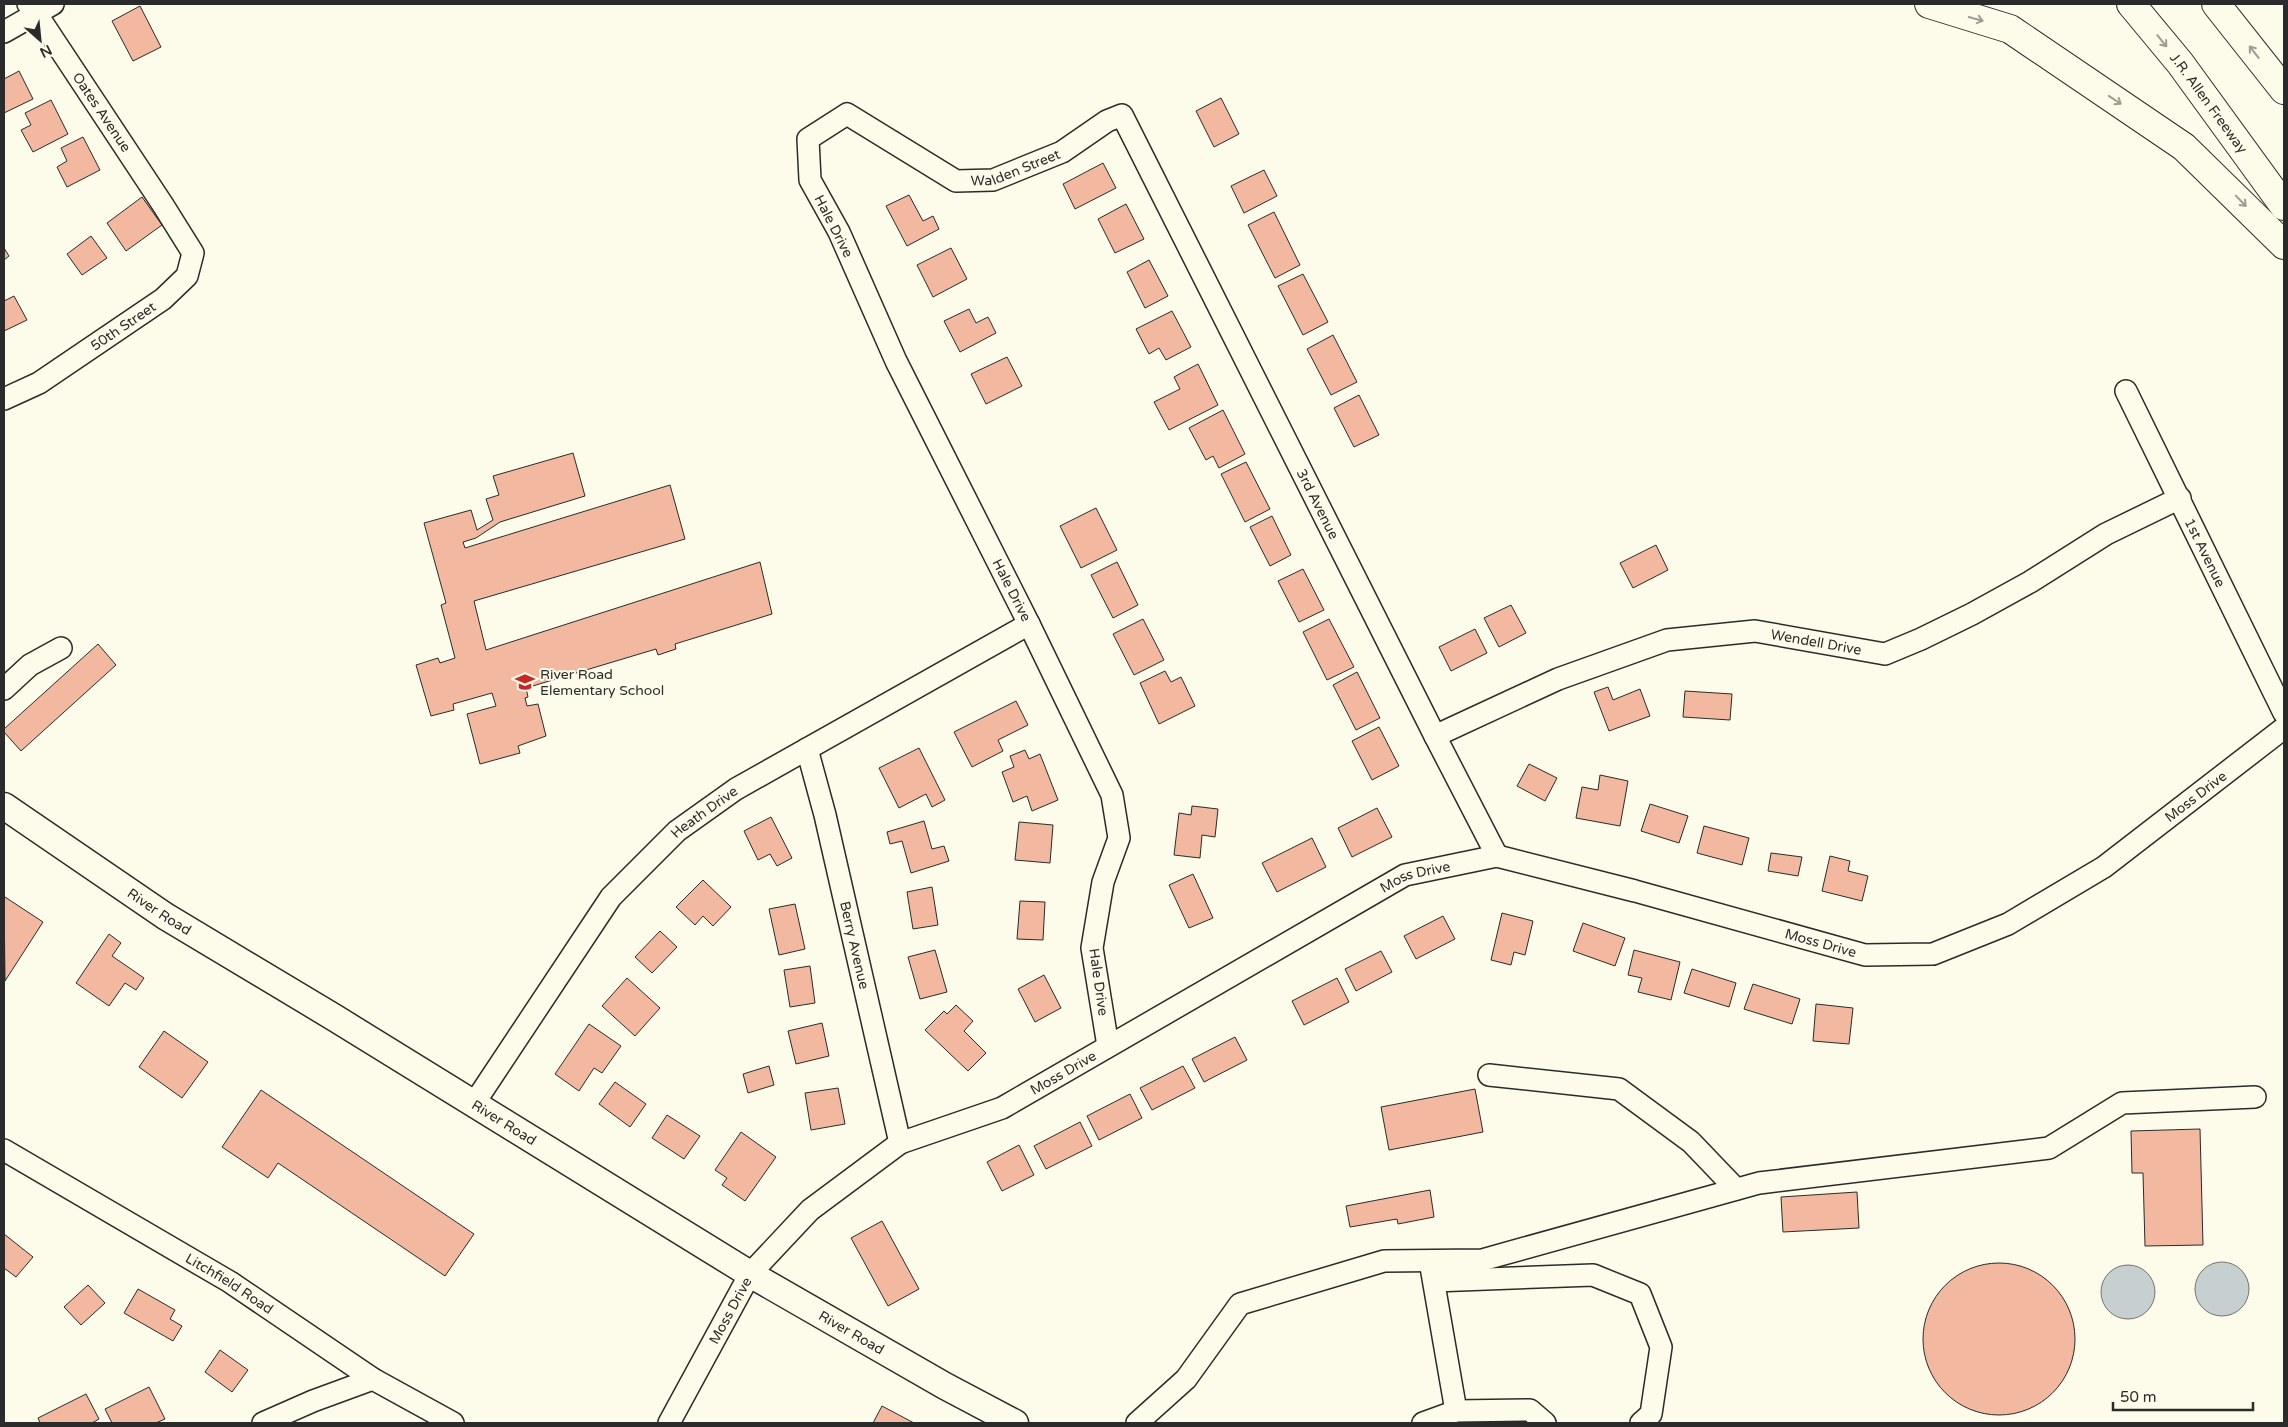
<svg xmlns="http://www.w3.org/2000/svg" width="2288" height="1427" viewBox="0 0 2288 1427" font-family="'Varela Round',sans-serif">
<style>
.water{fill:#c7d0d0;stroke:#74746e}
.building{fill:#f2b8a0;stroke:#2b2b2b}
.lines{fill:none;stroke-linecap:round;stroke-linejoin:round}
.minor-casing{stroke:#2b2b2b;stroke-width:24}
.major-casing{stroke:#2b2b2b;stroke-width:29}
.highway-casing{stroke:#2b2b2b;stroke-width:30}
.minor{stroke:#fdfbea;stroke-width:21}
.major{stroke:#fdfbea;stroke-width:26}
.highway{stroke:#fdfbea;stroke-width:28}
.oneway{stroke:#9e9d94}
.labels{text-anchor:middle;stroke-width:4;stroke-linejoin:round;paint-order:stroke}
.street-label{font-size:14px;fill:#2b2b2b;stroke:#fdfbea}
.poi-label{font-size:14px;fill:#2b2b2b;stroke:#fdfbea;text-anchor:start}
</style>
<rect width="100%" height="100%" fill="#fdfbea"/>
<path class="water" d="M2195 1289a27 27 0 1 1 54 0a27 27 0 1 1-54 0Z
M2101 1292a27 27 0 1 1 54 0a27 27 0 1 1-54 0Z"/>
<path class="building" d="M140,6L161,47L133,61L112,21Z
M19,71L33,99L4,113V79Z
M1221,98L1239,134L1214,147L1196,111Z
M51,100L68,134L33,152L21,130L31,125L25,113Z
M83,137L100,170L67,187L57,167L67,161L61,148Z
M1103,163L1116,188L1075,209L1063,184Z
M1264,170L1277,196L1244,213L1231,186Z
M909,195L923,221L933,216L939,229L907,246L886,206Z
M142,197L162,225L126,251L107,223Z
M1126,204L1144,239L1115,253L1098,219Z
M1274,212L1300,265L1275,278L1248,225Z
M91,236L107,258L82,275L67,254Z
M4,248L9,256L4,260Z
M951,248L967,279L933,297L917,265Z
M1149,260L1168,296L1145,308L1127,272Z
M1303,274L1328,322L1303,335L1278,286Z
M14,296L27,320L4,331V301Z
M969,309L976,323L988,317L996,333L960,352L944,321Z
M1172,311L1191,347L1166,360L1159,348L1149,354L1136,329Z
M1333,335L1357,382L1331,395L1307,349Z
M1007,357L1022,386L986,404L971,374Z
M1198,364L1218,405L1169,430L1154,402L1180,389L1174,377Z
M1359,395L1379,435L1354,447L1334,408Z
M1223,410L1245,454L1219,468L1213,456L1206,460L1189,428Z
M573,453L585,496L500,522L476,538L463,542L465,548L670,485L685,539L474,601L486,650L760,562L772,614L675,644L676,649L658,655L656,649L526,688L528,697L525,698L527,706L538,704L546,736L518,746L520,753L480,764L467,714L496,706L492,693L453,704L454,710L431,716L416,665L438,658L440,663L455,658L441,605L446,603L424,523L471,510L477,530L493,520L486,499L499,495L493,476Z
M1246,462L1270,509L1245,522L1221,474Z
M1096,508L1117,550L1081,568L1060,526Z
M1272,516L1291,555L1270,566L1250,527Z
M1656,545L1668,570L1633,588L1620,563Z
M1117,562L1138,605L1113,618L1091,575Z
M1303,569L1324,610L1299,622L1278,581Z
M1511,605L1526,633L1499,647L1484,618Z
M1143,619L1164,660L1134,675L1113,634Z
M1329,619L1354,667L1327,680L1303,632Z
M1475,629L1487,653L1451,671L1439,647Z
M98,644L116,665L21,751L4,732V729Z
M1165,671L1171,682L1181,677L1195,706L1159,724L1140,683Z
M1357,672L1380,718L1356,730L1333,685Z
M1608,687L1613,700L1640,689L1650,716L1609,731L1594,692Z
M1685,691L1732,694L1730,720L1683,717Z
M1016,701L1028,725L998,740L1003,751L972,767L954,732Z
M1379,727L1399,766L1372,780L1352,741Z
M919,748L945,800L932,807L926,794L899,808L879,768Z
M1025,750L1029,759L1040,754L1058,800L1032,811L1027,796L1013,802L1002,772L1014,767L1010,756Z
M1529,764L1557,778L1545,801L1517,786Z
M1600,775L1628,781L1620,826L1576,818L1582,787L1598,790Z
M1650,804L1688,816L1679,843L1641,831Z
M1192,806L1218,809L1215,837L1202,835L1200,858L1174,855L1179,813L1191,815Z
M1377,808L1392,837L1352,857L1338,828Z
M771,817L792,858L777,866L770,854L758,860L744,831Z
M924,821L932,849L944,846L949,861L911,873L902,841L890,844L887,832Z
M1019,822L1053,825L1050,863L1015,860Z
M1704,826L1749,838L1742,865L1697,853Z
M1312,838L1326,867L1277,892L1262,863Z
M1771,853L1802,857L1798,876L1768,871Z
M1830,856L1850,861L1848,871L1868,876L1862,901L1822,891Z
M1193,874L1213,918L1189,928L1169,885Z
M703,880L731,907L713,926L703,916L695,925L676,907Z
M932,887L938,925L913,929L907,892Z
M5,897L43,922L5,981L4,899Z
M1020,901L1045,902L1043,940L1017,939Z
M795,904L805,949L779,955L769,909Z
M1502,913L1533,921L1525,955L1514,952L1511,965L1491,960Z
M1443,916L1455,939L1416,959L1404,936Z
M1583,923L1625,938L1615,966L1573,951Z
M660,931L677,947L652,973L635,957Z
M109,934L121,943L112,956L144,978L136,990L125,983L109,1006L76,983Z
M935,950L947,992L920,999L908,957Z
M1634,950L1680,962L1671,1000L1638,992L1642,978L1628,975Z
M1381,951L1392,972L1356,991L1345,969Z
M810,966L815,1003L790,1007L784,970Z
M1692,969L1736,983L1729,1007L1684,993Z
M1044,975L1061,1008L1035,1022L1018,989Z
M627,978L660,1008L635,1036L602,1006Z
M1337,978L1349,1002L1304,1025L1292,1001Z
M1753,984L1800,999L1792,1024L1744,1009Z
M1816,1004L1853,1008L1849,1044L1813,1041Z
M956,1005L973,1021L964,1031L986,1053L968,1071L925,1030L944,1011L947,1014Z
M822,1023L829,1056L796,1064L788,1031Z
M589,1024L621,1046L602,1073L594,1068L579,1091L555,1074Z
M164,1031L208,1062L182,1098L139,1067Z
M1235,1037L1247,1060L1204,1082L1192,1059Z
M769,1066L774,1085L748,1093L743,1074Z
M1183,1066L1195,1088L1152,1110L1140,1088Z
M615,1082L646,1104L630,1127L599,1104Z
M838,1088L845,1124L811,1130L805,1093Z
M1475,1089L1483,1132L1389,1150L1381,1107Z
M261,1090L474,1234L445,1276L278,1163L268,1178L222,1147Z
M1130,1094L1142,1118L1099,1140L1087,1116Z
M667,1115L700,1136L684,1159L652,1138Z
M1080,1122L1092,1146L1046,1169L1034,1146Z
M2200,1129L2203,1245L2145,1246L2143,1173H2132L2131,1131Z
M741,1132L776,1157L745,1201L722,1185L727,1178L715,1170Z
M1019,1145L1034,1175L1002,1191L987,1162Z
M1430,1190L1434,1217L1398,1224L1397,1219L1350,1227L1346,1206Z
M1857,1192L1859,1228L1783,1232L1781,1197Z
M882,1221L919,1289L888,1306L851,1238Z
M4,1234L33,1257L16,1277L4,1268Z
M1923 1339a76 76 0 1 1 152 0a76 76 0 1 1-152 0Z
M88,1285L105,1303L81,1325L64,1307Z
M138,1289L175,1310L170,1319L182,1326L173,1341L124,1313Z
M220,1350L248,1370L232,1392L205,1372Z
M149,1387L165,1419L156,1423H112L105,1409Z
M86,1394L99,1419L92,1423H40L38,1418Z
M882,1406L914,1423H873Z"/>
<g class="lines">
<defs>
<g id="minor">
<path d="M4,32L53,4"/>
<path id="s1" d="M2126,391L2284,713"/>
<path id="s2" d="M4,399L39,383L163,299L187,276L193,253L163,205L36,13L28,4"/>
<path d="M4,689L30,665L61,648"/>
<path id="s3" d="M1435,736L1558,679L1667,640L1755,631L1885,654L1921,639L1972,614L2030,582L2106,534L2180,498"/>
<path id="s4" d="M807,749L825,815L900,1143"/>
<path id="s5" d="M1108,1046L1092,948L1103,882L1119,838L1112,795L1029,624L896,361L839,232L810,180L808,139L847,114L956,181L993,180L1062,152L1107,121L1122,115L1435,736L1497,856"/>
<path d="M1489,1075L1619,1089L1691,1142L1736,1189"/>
<path id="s6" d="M473,1105L611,897L677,831L736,789L1029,624"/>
<path id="s7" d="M4,1150L230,1282L373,1379L453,1423"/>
<path d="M1431,1267L1456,1411"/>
<path d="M1434,1281L1593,1275L1640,1294L1661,1347L1651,1414L1641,1423"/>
<path d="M263,1423L313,1401L373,1379"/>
<path id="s8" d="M669,1423L750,1274L810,1210L900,1143L1002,1108L1405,875L1497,856L1635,891L1865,955L1933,954L2008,924L2104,867L2284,728"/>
<path d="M1137,1423L1186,1379L1240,1304L1384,1261L1482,1260L1759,1183L2049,1148L2122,1103L2255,1097"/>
<path d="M1423,1423L1456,1411L1530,1410L1545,1423"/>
</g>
<g id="major">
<path id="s9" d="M4,806L165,916L335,1018L750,1274L945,1386L1015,1423"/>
</g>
<g id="highway">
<path d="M1929,4L2010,29L2184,147L2284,245"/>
<path id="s10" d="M2131,4L2180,63L2284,206"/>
<path d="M2216,4L2284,90"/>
</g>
</defs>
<use href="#minor" class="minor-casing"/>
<use href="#major" class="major-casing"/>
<use href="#highway" class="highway-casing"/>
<use href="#minor" class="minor"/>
<use href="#major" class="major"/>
<use href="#highway" class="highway"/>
</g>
<defs><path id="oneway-shaft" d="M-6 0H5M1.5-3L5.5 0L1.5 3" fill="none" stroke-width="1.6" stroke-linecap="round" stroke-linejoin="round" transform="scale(1.25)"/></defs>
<g class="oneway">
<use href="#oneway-shaft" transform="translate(1976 19) rotate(16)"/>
<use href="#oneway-shaft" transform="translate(2162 41) rotate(51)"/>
<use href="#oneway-shaft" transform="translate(2254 52) rotate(-128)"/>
<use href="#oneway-shaft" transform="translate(2115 100) rotate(34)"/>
<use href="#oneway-shaft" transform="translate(2241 201) rotate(46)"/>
</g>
<defs>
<symbol id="school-bare" viewBox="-9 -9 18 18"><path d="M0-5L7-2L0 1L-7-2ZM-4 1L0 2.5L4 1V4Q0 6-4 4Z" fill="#c62828" stroke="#fdfbea" stroke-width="2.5" paint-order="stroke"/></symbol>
</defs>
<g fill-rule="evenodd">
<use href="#school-bare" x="511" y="668" width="28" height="28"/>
</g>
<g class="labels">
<g class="street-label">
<text dy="5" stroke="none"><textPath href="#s10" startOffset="126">J.R. Allen Freeway</textPath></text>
<text transform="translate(102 112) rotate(56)" y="5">Oates Avenue</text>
<text dy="5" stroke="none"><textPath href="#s5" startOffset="1219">Walden Street</textPath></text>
<text transform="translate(834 226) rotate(63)" y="5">Hale Drive</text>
<text dy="5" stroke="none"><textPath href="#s2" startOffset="140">50th Street</textPath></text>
<text dy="5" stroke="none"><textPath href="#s5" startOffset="1775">3rd Avenue</textPath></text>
<text dy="5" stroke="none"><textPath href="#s1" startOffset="180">1st Avenue</textPath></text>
<text transform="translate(1012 590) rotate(63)" y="5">Hale Drive</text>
<text dy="5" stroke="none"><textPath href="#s3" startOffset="402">Wendell Drive</textPath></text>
<text dy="5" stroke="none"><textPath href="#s8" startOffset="1794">Moss Drive</textPath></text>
<text dy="5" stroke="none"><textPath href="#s6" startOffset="376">Heath Drive</textPath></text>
<text dy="5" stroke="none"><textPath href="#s8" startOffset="952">Moss Drive</textPath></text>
<text dy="5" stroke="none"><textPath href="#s9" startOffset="188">River Road</textPath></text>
<text dy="5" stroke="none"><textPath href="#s8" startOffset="1372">Moss Drive</textPath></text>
<text dy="5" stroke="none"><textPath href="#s4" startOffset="202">Berry Avenue</textPath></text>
<text transform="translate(1099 982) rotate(82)" y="5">Hale Drive</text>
<text dy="5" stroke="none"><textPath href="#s8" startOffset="548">Moss Drive</textPath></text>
<text dy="5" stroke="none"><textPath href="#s9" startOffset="592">River Road</textPath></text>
<text dy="5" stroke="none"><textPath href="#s7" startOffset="262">Litchfield Road</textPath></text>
<text dy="5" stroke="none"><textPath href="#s8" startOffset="128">Moss Drive</textPath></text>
<text dy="5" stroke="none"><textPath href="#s9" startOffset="998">River Road</textPath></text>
</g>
<g class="poi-label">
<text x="540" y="679">River Road<tspan x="540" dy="16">Elementary School</tspan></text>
</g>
</g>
<rect width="2288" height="1427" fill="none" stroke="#2b2b2b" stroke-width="10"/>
<g transform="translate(40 40) rotate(153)" stroke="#fdfbea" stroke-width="4" paint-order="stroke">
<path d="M0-4L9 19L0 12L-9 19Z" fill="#2b2b2b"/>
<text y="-8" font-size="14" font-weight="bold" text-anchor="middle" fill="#2b2b2b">N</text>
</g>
<path d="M2113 1402v8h140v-8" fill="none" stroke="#2b2b2b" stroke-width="2.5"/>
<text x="2120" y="1402" font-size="15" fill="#2b2b2b" stroke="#fdfbea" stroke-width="4" paint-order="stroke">50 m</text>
</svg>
